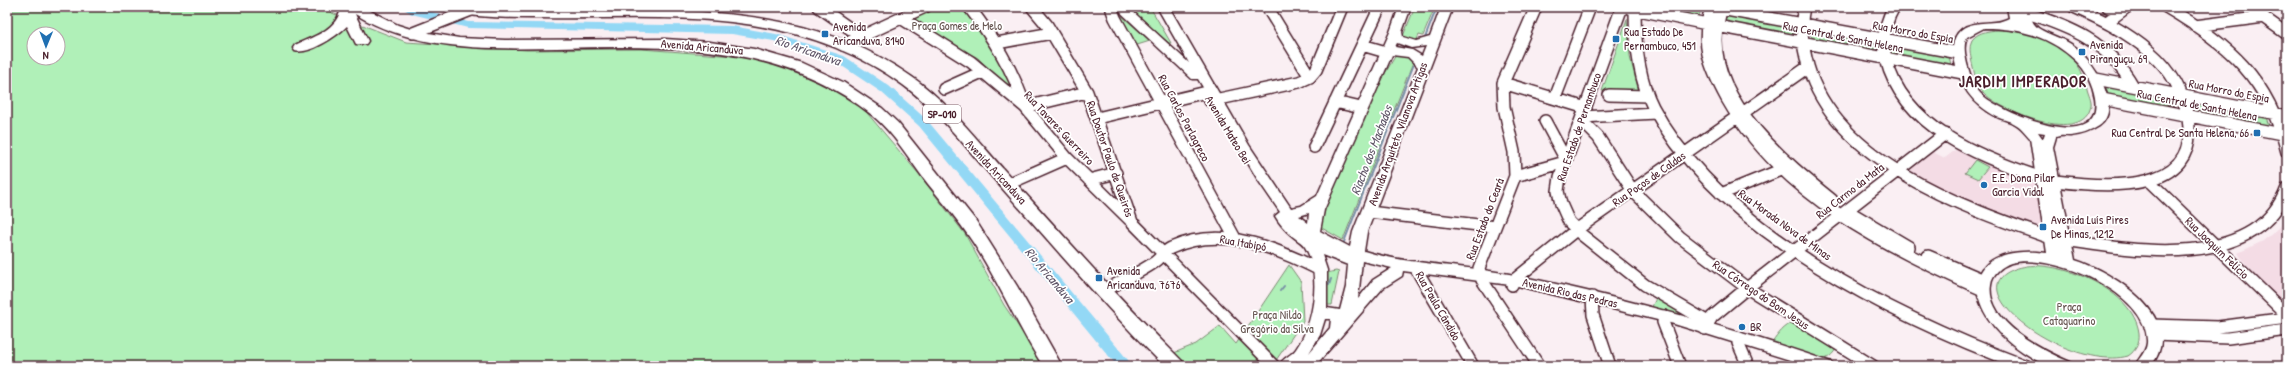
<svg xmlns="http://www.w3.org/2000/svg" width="2294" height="373" viewBox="0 0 2294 373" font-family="'Patrick Hand',sans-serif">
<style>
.built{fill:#f4dce5}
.green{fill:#b0f0b8;stroke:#7d8872;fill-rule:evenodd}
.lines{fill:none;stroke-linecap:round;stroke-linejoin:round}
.stream{stroke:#768ea4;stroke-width:2}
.river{fill:#93d8f5;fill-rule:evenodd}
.minor-casing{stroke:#4a1f2b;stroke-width:14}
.major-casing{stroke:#4a1f2b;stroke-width:3}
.highway-casing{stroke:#4a1f2b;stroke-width:3}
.minor{stroke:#fff;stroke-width:11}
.major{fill:#fff;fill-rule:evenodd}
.highway{fill:#fff;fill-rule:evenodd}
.poi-dot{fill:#1f6fb2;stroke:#fff;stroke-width:1.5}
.labels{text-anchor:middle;stroke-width:3.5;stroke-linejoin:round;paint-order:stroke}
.shield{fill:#fff;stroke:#80626b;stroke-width:1}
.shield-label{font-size:11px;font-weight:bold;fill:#4a1f2b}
.park-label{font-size:12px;fill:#64534e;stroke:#fff}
.poi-label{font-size:12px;fill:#4a1f2b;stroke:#fff;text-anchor:start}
.street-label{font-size:12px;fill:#4a1f2b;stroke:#fff}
.water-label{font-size:13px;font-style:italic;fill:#605668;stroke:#fff}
.district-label{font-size:16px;font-weight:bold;letter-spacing:1px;fill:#4a1f2b;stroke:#fff}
</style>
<rect width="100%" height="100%" fill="#faeff3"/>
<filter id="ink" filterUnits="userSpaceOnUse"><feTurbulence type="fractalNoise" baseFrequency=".025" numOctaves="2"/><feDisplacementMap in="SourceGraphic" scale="8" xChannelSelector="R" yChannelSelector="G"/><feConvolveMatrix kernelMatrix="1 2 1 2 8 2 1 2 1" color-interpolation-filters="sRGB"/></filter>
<g filter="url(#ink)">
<path class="built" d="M1958,148L2035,181L2042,221L2040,227L1993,212L1940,189L1909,171L1918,161L1933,152L1945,158Z
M2287,217V308L2245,263L2238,253L2263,241L2279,228Z"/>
<path class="green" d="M7,7H329L332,13L406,42L527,50L641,49L761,58L820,81L862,107L918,173L965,234L1004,305L1045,366H7ZM34,34H58V58H34Z
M936,7H965L996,44L1019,99L978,58L908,21Z
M1128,7H1150L1171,43H1169Z
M1415,7H1435L1423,36L1419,35L1415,44L1403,38V36Z
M1640,7H1687L1702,10L1697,18Z
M1726,14L1794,28V34L1725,23Z
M1119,16H1122L1150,41L1134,46Z
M1627,19L1630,57L1639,92L1602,91Z
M1810,29L1873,42L1876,52L1812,40Z
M2003,30C2028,31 2060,42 2076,63C2082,70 2084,79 2087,88C2088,93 2092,100 2091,105C2085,147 1999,111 1983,92C1977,85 1975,76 1973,67C1971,58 1968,48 1972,40C1978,31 1993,30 2003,30Z
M1888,44L1949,56L1951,65L1890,54Z
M1396,55L1415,57L1343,240L1320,227L1328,200L1384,75Z
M2105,84L2170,97L2174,109L2108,96Z
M2186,99L2265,114L2270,129L2190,114Z
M1975,160L1988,167L1978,179L1965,173Z
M1289,265L1301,282L1303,321L1272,366H1189L1174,353L1196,344L1220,326L1236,344Z
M2027,266C2063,262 2134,290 2139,333C2140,342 2136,351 2128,356C2068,373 1940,281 2027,266Z
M1336,271L1339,272L1332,305H1327L1326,273Z
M1657,296L1680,310L1679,314L1651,309Z
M1794,322L1836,349C1832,355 1829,358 1822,360L1772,343C1778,334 1784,326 1794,322Z"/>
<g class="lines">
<path class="stream" d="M1425,38L1437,7
M1344,242L1414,64
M1329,285L1331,279
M1280,291L1284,286"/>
<path class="river" d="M401,7H415L468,22L732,26L776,34L844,56L889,86L927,120L1133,366H1117L919,126L881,92L836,62L774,41L732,34L468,28L412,14Z"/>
<defs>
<path id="minor" d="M819,7L862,37
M969,7C993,38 1013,69 1025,107L1087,92
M1032,7L1047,25L1087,92L1132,222L1274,366
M1114,7L1112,10L1115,18L1236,240
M1267,7L1310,77
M1536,7L1503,83L1504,107L1514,152L1515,176L1479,268L1482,280L1539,366
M1622,7L1560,177L1558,191L1561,204L1569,222L1582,235L1645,285L1708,322
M1711,7C1700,44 1709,66 1727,99C1782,196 1886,246 1983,290
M1722,7C1719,18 1716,29 1716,40C1716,106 1785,162 1832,200
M1804,7C1800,24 1802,41 1806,58C1828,160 1964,208 2051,238
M1894,7C1884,24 1882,41 1886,59C1903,128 1982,158 2042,178
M2108,7L2120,12
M2166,7C2229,44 2269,79 2287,152
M2249,7L2287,34
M1629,8L1707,24
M1721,9L1959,53
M1635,10C1635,42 1638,78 1653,107C1719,232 1899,319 2026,366
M601,11L612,7
M2024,12C2070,27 2108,41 2133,86
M901,18L971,62L1025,107L1067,158L1130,220
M2107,22L2127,7
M1717,26L1963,73
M2195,26L2264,17
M413,33L479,7
M997,43L1052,33
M843,45L925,7
M1362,45L1386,52
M2096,79L2287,116
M1503,83L1586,108
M944,89L982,72
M1609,95L1648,96
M1555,98L1590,7
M2102,99L2287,135
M1210,101L1299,82L1310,77L1316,70L1342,7
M1335,102L1361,108
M1582,117L1656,113
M1097,118L1211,91
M1581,120L1598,137L1633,191L1680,237L1747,288L1873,366
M1545,121L1566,160
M1314,147L1380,7
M1515,176L1565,162
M1089,180L1116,173
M2148,180L2287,315
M2055,181C2103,187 2201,196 2188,119C2184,92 2170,69 2150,52C2127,32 2101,19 2074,7
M1008,184L1067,158
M1721,194L1783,169
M1848,211L1909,247
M1369,212L1495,227
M2065,240C2133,251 2256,272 2287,188
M1928,256L1984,280
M1415,267L1473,366
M1512,285L1514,280L1576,230L1808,67
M1104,291C1121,281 1139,273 1155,262C1161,258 1164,251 1171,248C1221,225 1274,247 1320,270
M1592,297L1593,315L1610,366
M1664,316L1663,322L1680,366
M2151,325L2218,327L2287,318
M1705,329L1712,317L1747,288L1945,134
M2154,335L2228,338L2287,330
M1739,338L1738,343L1748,366"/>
<path id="major" d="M1115,7H1128L1189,63L1157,7H1169L1249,145L1291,208L1301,206L1317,196L1390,32L1399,7H1411L1402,32L1403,37L1416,41L1430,37L1441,7H1453L1367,232L1364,251C1414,266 1468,265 1519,276C1625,298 1729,327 1831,362L1833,366H1809L1674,324L1518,286L1403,271L1402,276L1383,288L1315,366H1279C1282,358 1291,356 1296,349C1314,324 1322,275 1305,247C1302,242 1295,239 1291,235C1285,230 1279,223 1275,216L1280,212L1258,180L1198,79H1192ZM1397,43L1411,48L1426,46L1422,56L1412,50L1395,47ZM1392,55L1408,57L1418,67L1353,232L1350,247L1320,231L1324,210ZM1309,213L1308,223L1299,216ZM1322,255L1348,265L1346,287L1340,310L1327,308V270ZM1362,261L1392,268L1373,280L1358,299ZM1325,319H1331L1330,328L1309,353L1320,335Z
M2007,7H2029C2030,16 2031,22 2038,28C2049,35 2063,38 2074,46C2091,59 2125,107 2099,126C2090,132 2081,135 2070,136C2065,136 2061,135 2056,137L2053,147L2075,260C2113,272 2188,319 2151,366H2135C2139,357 2146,353 2147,343C2150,293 2052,252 2011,263C2002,266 1992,274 1991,284C1985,322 2042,350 2070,362L2072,366C2065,366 2058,367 2051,366C2042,365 2031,357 2023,352C1961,311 1956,242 2047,253L2030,138C2026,134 2022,128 2017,125C2012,121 2003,120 1997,117C1972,104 1959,85 1954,57C1952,47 1953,36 1962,29C1976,19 1995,26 2009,18ZM1984,28C2019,28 2050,36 2076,61C2086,70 2093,85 2095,98C2104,157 2001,113 1981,94C1973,86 1970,74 1967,64C1965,55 1963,45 1967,37ZM2038,132L2045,133L2043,139Z"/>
<path id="highway" d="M338,7H363L398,25L417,31L459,38L505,40L665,39L710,42L754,49L802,63L843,82L882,108L898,123L976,221L1017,286L1062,366H1043C1019,329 1002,289 979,252C964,227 946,206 928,184C910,161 895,134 872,115C779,41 668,46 556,48C488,49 415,51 355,14L368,41L366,44H356L347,26C337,36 309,55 295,51L293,48L295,45C312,37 334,31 340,12Z
M440,7C478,7 516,10 555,10C679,11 805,1 912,77C948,102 976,139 1005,171C1063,235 1120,300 1182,361L1185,366H1164C1104,306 1049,241 993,178C965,146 937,110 903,85C853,48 792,29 731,22C667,15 604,19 541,18C508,18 474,18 442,10Z"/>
</defs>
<use href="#minor" class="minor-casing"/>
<use href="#major" class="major-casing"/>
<use href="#highway" class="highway-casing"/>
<use href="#minor" class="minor"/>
<use href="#major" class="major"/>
<use href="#highway" class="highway"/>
</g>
</g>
<g class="poi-dot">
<rect x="821" y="30" width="8" height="8" rx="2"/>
<rect x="1612" y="35" width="8" height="8" rx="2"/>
<rect x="2078" y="48" width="8" height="8" rx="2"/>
<rect x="2253" y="129" width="8" height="8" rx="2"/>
<circle cx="1984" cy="185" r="4"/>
<rect x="2039" y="223" width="8" height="8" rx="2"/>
<rect x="1095" y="274" width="8" height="8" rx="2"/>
<circle cx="1742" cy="327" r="4"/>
</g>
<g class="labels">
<rect class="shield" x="923" y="105" width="38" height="18" rx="3"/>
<g class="shield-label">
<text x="942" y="118">SP-010</text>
</g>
<g class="park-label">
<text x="957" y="30">Praça Gomes de Melo</text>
<text x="2069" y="311">Praça<tspan x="2069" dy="14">Cataguarino</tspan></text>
<text x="1277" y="319">Praça Nildo<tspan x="1277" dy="14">Gregório da Silva</tspan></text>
</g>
<g class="poi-label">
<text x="833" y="31">Avenida<tspan x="833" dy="14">Aricanduva, 8140</tspan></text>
<text x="1624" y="36">Rua Estado De<tspan x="1624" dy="14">Pernambuco, 451</tspan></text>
<text x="2090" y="49">Avenida<tspan x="2090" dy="14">Piranguçu, 69</tspan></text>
<text x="2249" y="137" text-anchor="end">Rua Central De Santa Helena, 66</text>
<text x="1992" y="182">E.E. Dona Pilar<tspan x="1992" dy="14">Garcia Vidal</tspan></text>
<text x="2051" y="224">Avenida Luís Pires<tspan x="2051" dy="14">De Minas, 1212</tspan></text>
<text x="1107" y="275">Avenida<tspan x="1107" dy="14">Aricanduva, 7676</tspan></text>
<text x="1750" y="331">BR</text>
</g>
<g class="street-label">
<text transform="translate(1913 32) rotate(10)" y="4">Rua Morro do Espia</text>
<text transform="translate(1843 37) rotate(11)" y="4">Rua Central de Santa Helena</text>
<text transform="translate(702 47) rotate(5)" y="4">Avenida Aricanduva</text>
<text transform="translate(2229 91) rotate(11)" y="4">Rua Morro do Espia</text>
<text transform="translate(2197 105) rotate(11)" y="4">Rua Central de Santa Helena</text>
<text transform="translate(1184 118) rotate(62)" y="4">Rua Carlos Parlagreco</text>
<text transform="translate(1579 127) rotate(-71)" y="4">Rua Estado de Pernambuco</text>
<text transform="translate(1059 128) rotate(47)" y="4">Rua Tavares Guerreiro</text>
<text transform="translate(1228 130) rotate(59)" y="4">Avenida Mateo Bei</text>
<text transform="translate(1398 134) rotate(-70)" y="4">Avenida Arquiteto Vilanova Artigas</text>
<text transform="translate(1110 159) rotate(71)" y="4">Rua Doutor Paulo de Queirós</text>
<text transform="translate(996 172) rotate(47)" y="4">Avenida Aricanduva</text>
<text transform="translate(1649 179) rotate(-35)" y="4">Rua Poços de Caldas</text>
<text transform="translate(1850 191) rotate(-38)" y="4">Rua Carmo da Mata</text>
<text transform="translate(1485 219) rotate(-69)" y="4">Rua Estado do Ceará</text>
<text transform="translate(1785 225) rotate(36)" y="4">Rua Morada Nova de Minas</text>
<text transform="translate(1243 243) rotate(10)" y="4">Rua Itabipó</text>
<text transform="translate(2217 248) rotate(44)" y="4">Rua Joaquim Felício</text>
<text transform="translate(1570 293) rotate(13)" y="4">Avenida Rio das Pedras</text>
<text transform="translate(1761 295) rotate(34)" y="4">Rua Córrego do Bom Jesus</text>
<text transform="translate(1438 306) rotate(60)" y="4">Rua Paula Cândido</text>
</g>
<g class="water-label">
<text transform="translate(808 50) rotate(19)" y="5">Rio Aricanduva</text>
<text transform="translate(1371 150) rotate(-69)" y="5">Riacho dos Machados</text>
<text transform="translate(1050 275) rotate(50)" y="5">Rio Aricanduva</text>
</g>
<g class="district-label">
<text x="2023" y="87">JARDIM IMPERADOR</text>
</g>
</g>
<rect width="2294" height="373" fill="none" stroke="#fff" stroke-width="24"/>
<rect x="12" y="12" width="2270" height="349" fill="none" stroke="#4a1f2b" stroke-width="1.5" filter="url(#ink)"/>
<g transform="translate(46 46) rotate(181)"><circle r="19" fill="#ffffff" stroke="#b7a5aa"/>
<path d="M0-3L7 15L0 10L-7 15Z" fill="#1f6fb2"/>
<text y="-6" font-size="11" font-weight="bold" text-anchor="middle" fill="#4a1f2b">N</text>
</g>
</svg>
